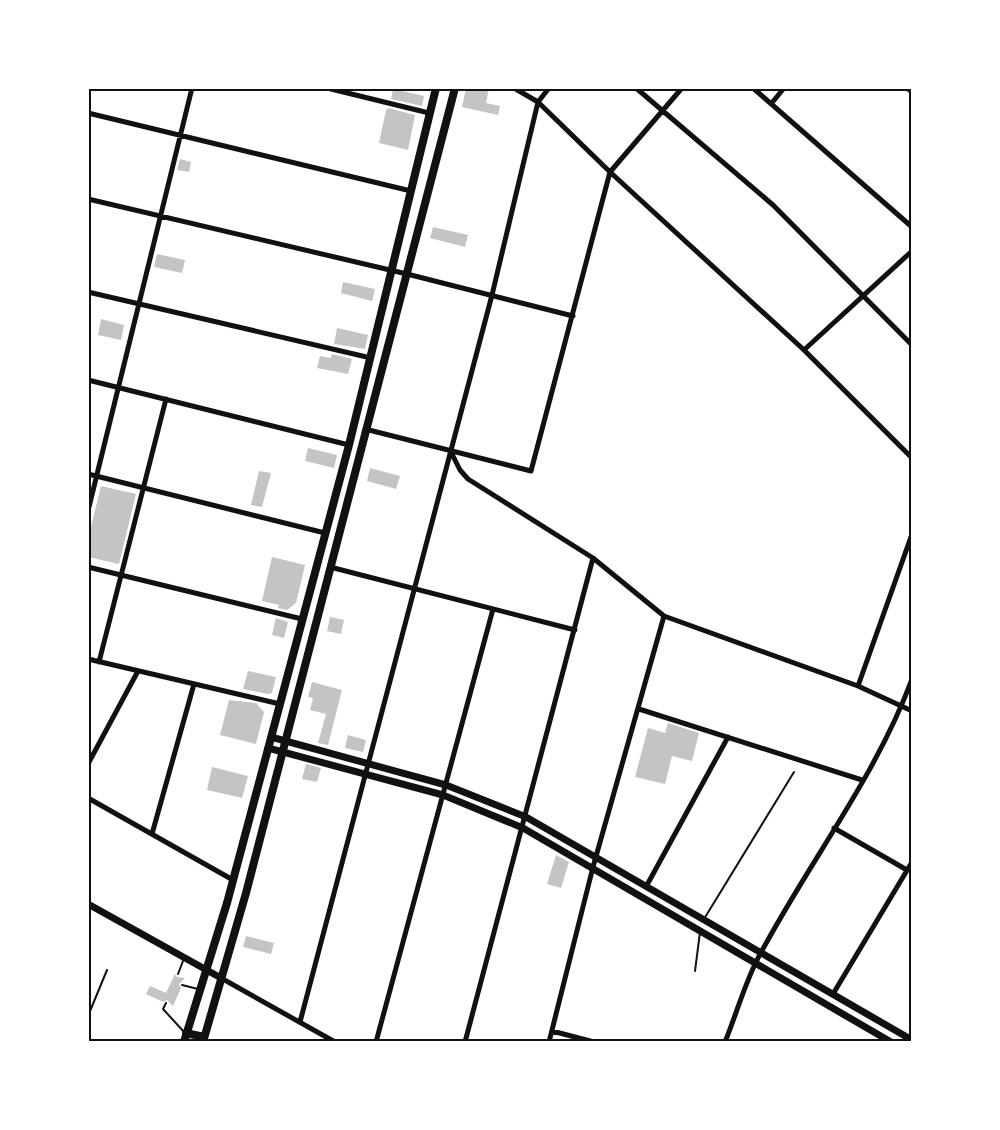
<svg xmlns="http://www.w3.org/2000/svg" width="1000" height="1130" viewBox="0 0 1000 1130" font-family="'Varela Round',sans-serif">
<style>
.building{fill:#c4c4c4}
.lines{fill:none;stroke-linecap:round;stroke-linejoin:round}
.service{stroke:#111;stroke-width:2}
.minor{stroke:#111;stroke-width:5}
.tertiary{stroke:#111;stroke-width:7}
.secondary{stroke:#111;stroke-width:8}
.neatline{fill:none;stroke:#111;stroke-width:2}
</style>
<rect width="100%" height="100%" fill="#fff"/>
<path class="building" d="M466,88H489L486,103L500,106L498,115L462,107Z
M393,89L424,96L422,106L391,99Z
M388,108L415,115L408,150L379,143L386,110Z
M180,159L191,162L189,172L177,170Z
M433,227L468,235L465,247L430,238Z
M157,254L185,260L182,273L154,267Z
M343,282L375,289L372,301L341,293Z
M101,319L124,325L121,340L98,335Z
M337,328L368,335L365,349L334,344Z
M332,354L352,359L348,374L317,368L320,356L331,358Z
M308,448L337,455L334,468L305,461Z
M370,468L400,476L396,489L367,481Z
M259,471L271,473L262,507L251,505Z
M101,486L136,494L119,564L88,557V539Z
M272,557L305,565L296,603L287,610L278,608L279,605L262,601Z
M330,617L344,620L341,634L327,631Z
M276,618L288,622L284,638L272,635Z
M248,671L276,677L272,693L268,694L243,689Z
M312,682L342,690L328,745L318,743L326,714L310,710L313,698L308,697Z
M229,700L256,703L264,712L256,744L220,735Z
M668,723L699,733L692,761L672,756L665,784L635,777L648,728L665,733Z
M348,735L366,740L363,752L345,748Z
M306,764L321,768L317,782L302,779Z
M212,767L248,776L242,798L207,790Z
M556,855L569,862L561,888L547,884Z
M246,936L274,943L271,954L243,947Z
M175,974L177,977L185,978L179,984L181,988L173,1006L167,1000L163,1002L146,994L150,986L166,993Z"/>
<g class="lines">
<path class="service" d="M704,919L794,772
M695,971L700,932
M178,974L183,961
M182,985L198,989
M166,1003L163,1009L185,1033
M88,1016L107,970"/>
<path class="minor" d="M327,88L429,113
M514,88L538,102L610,172L804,350L912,458
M636,88L773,205L912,345
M753,88L912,227
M907,88L912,92
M771,104L784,88
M88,113L411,191
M88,199L407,274L573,316
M88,292L371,358
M804,350L912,251
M88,380L349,445
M365,429L531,471L610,172L682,88
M451,452L460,470L468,479L593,558L664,616L858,686L912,711
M88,474L325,533
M88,511L192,88
M88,567L302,619
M330,567L575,630
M88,659L280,704
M99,662L166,399
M858,686L912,534
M639,709L862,780
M88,764L138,671
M88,798L233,880
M834,828L907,870
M152,834L194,684
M647,885L728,737
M221,978L335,1042
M833,994L912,862
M300,1022L492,295L538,102L549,88
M552,1031L594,1042
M376,1042L493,609
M465,1042L593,558
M549,1042L593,867L664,616
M725,1042C736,1015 744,986 757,960C806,866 875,779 912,679"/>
<path class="tertiary" d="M271,737L446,785L526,817L912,1040
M268,748L443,795L523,828L891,1042
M88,904L221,978"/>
<path class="secondary" d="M186,1033L204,1037
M184,1042L227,903L349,445L436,88
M203,1042L246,893L455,88"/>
</g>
<rect width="1000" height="1130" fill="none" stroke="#ffffff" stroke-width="180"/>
<rect x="90" y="90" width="820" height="950" class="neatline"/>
</svg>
